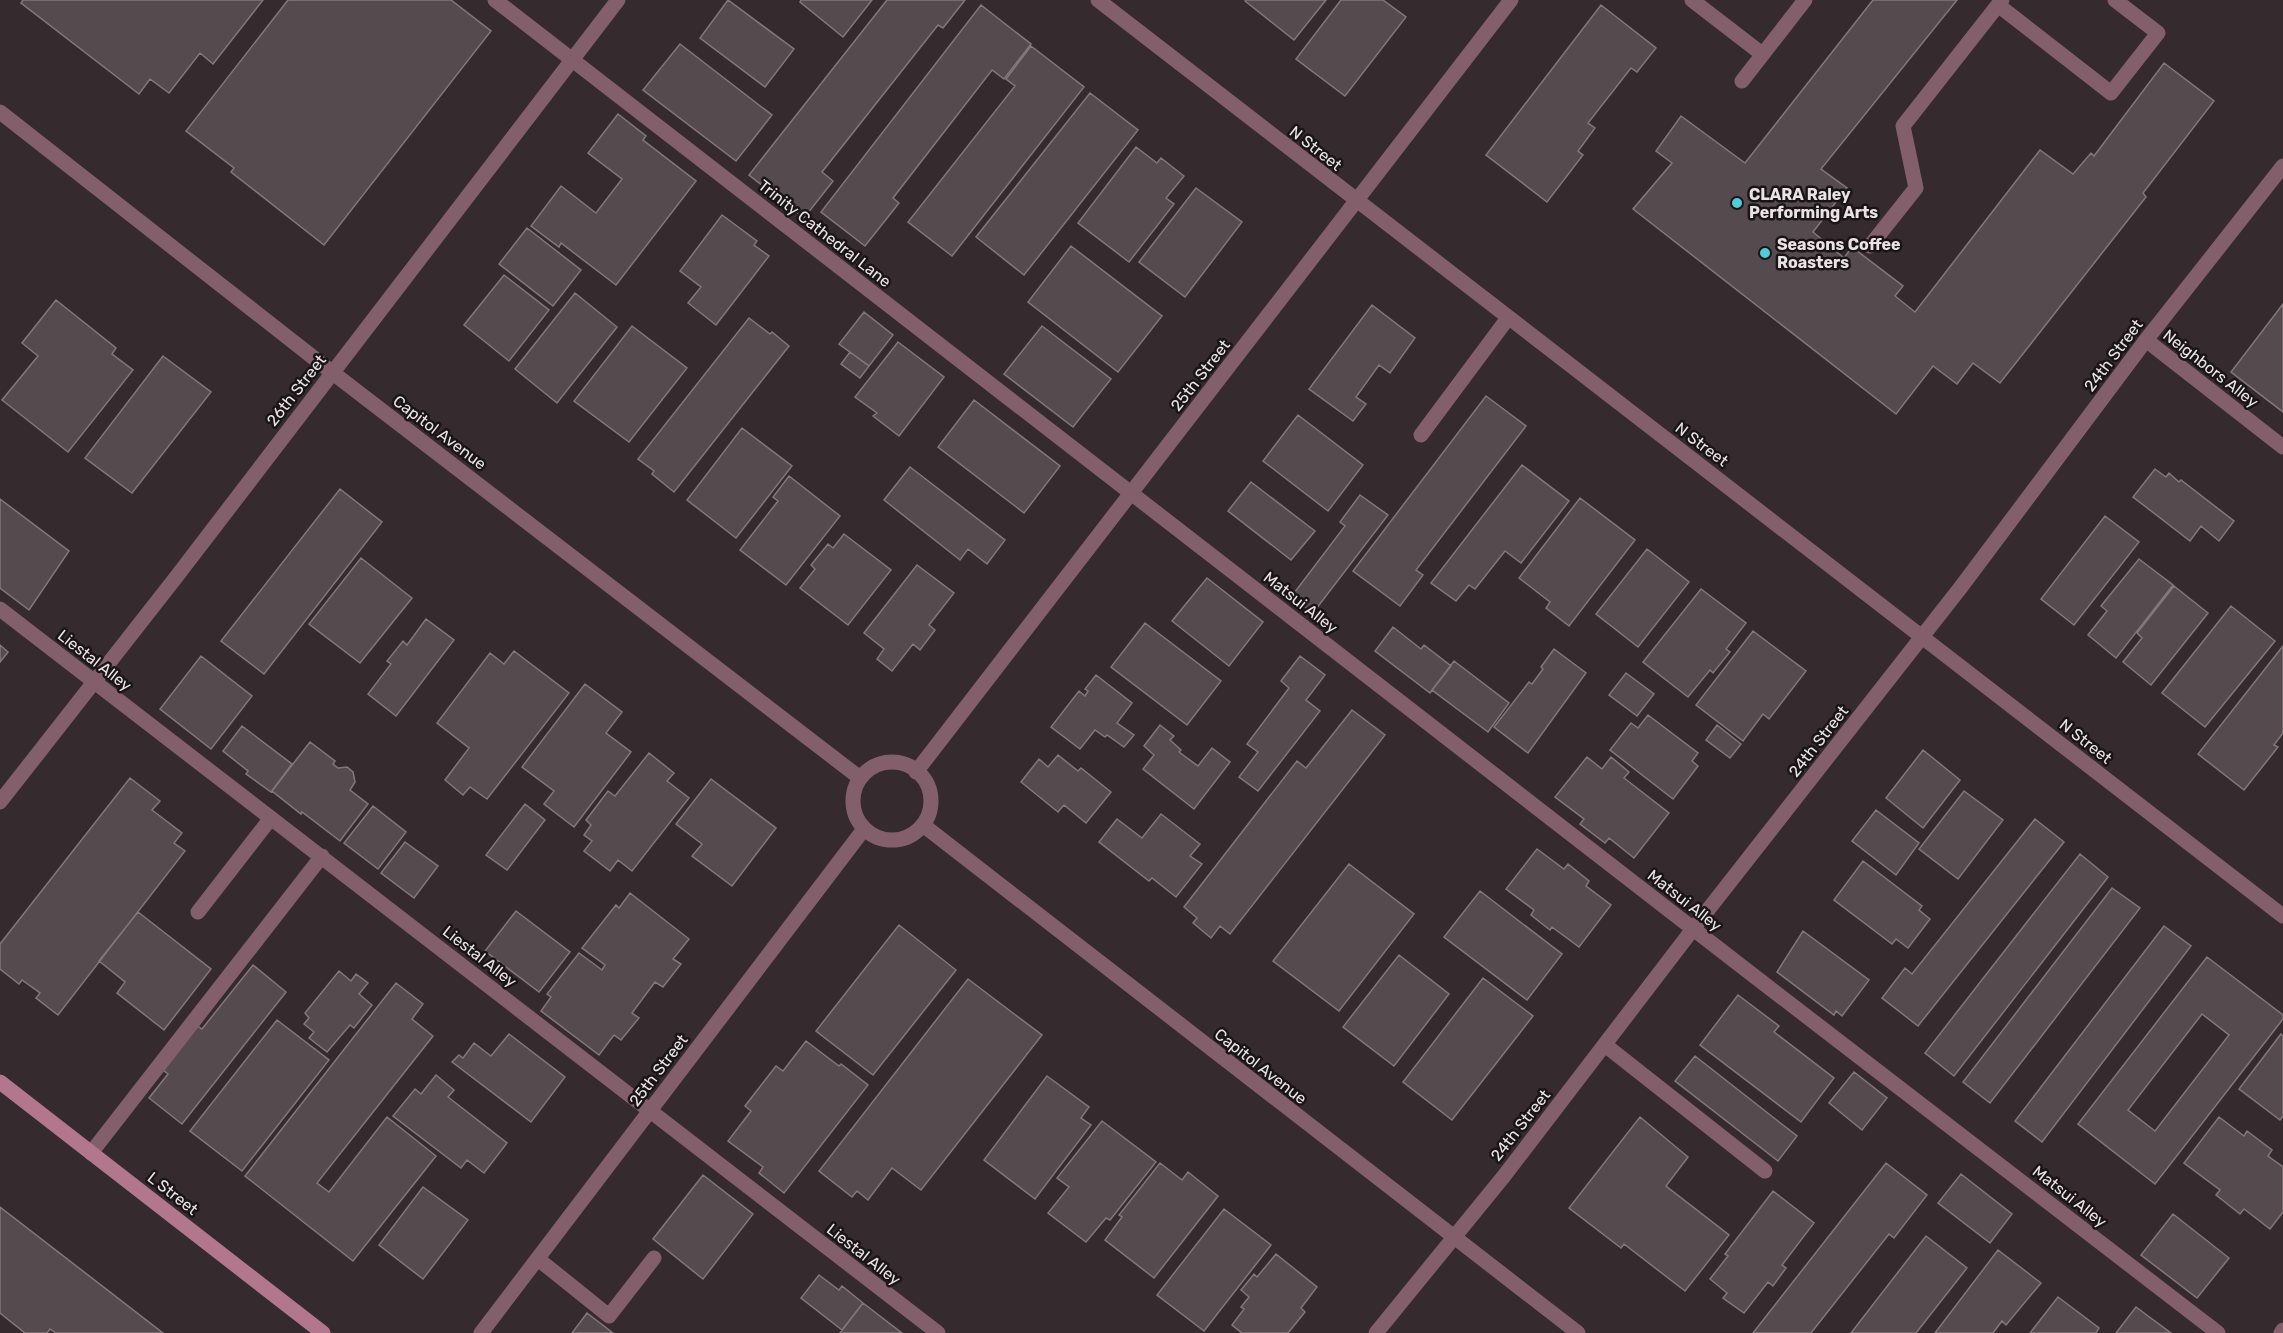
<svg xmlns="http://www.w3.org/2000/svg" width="2283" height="1333" viewBox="0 0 2283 1333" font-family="Rubik,sans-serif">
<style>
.building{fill:#554b4e;stroke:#83777b;stroke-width:1.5;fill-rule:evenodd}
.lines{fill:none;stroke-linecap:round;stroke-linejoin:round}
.service{stroke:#835e6b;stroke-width:15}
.minor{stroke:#835e6b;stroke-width:15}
.tertiary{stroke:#835e6b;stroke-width:15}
.secondary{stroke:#b2778d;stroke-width:15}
.poi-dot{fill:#52cbd9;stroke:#191516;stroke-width:2}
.labels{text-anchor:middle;stroke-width:5;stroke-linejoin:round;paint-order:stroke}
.street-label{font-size:16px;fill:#eae3e5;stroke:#191516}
.poi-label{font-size:16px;font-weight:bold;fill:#eae3e5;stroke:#191516;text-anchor:start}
</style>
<rect width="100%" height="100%" fill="#352b2e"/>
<path class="building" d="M23,0H263L213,64L200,53L169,93L150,79L139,94L21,3Z
M288,0H451L491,31L324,245L231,172L234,168L186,131Z
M728,0L794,49L765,87L700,38Z
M801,0H872L843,37L800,2Z
M887,0H965L943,28L938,25L822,172L833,181L804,218L749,175Z
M1246,0H1326L1294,40L1245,1Z
M1341,0H1383L1406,17L1345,96L1296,59Z
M1873,0H1957L1821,169L1847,188L1813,232L1844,258L1852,247L1903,286L1895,296L1915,312L2040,150L2073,174L2091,153L2094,156L2164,63L2214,101L2143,193L2146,197L2000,383L1973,363L1957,384L1933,366L1896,414L1633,209L1672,163L1656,151L1681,116L1745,163Z
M981,5L1031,44L1004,79L992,70L893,198L899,203L865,246L821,212Z
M1601,5L1656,48L1637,72L1631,68L1588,123L1595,128L1578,151L1583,155L1547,202L1486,155Z
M680,44L772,115L736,161L643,90Z
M1031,46L1084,87L952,256L908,222L1015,86L1006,79Z
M1090,93L1138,130L1024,275L976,237Z
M618,114L646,136L643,140L696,181L616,285L561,243L559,247L531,226L561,186L596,213L622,179L588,153Z
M1136,147L1157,163L1161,158L1184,176L1166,198L1174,204L1129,262L1078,223Z
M1196,188L1242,222L1185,297L1139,262Z
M722,215L757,241L754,245L769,256L716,325L688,303L701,287L680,271Z
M527,228L581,270L553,306L499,264Z
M1071,246L1162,316L1118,372L1028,302Z
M504,275L549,310L509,361L464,325Z
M575,293L617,327L557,403L515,369Z
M56,300L116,348L112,354L133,370L68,452L2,400L38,356L22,343Z
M2283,304V412L2231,372Z
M1372,305L1415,338L1390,373L1379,365L1356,397L1366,404L1353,421L1309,389Z
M864,312L893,335L869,366L839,344Z
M749,318L770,334L772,332L789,346L674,492L652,474L654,471L638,459Z
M632,326L687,368L629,442L574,401Z
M1042,326L1111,379L1073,427L1004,374Z
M898,342L944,377L899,436L873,416L877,413L855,397Z
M850,352L869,366L860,378L841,364Z
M163,356L211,392L132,493L85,458Z
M1486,396L1526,426L1416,570L1423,575L1400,606L1353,571Z
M974,400L1060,466L1024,513L938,447Z
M1298,415L1363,465L1328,511L1263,461Z
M742,428L792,466L736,538L687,500Z
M1522,465L1569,501L1521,563L1505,551L1475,589L1469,585L1456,601L1431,583Z
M910,467L1005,540L987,564L968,549L960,560L884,500Z
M2155,469L2166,477L2169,473L2179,482L2181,480L2234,521L2219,541L2201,526L2190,541L2133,497Z
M789,476L840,516L786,585L740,550L778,501L773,497Z
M1251,482L1315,531L1291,560L1228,511Z
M340,489L382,522L264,674L221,641Z
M1360,495L1388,515L1313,613L1291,597L1345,526L1340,522Z
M1580,498L1635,540L1569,626L1546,608L1550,602L1519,578Z
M0,499L69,551L29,610L0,588Z
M2105,516L2139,542L2074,625L2041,599Z
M844,534L891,570L848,625L800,588L815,569L811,565L828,544L833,548Z
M1647,549L1689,582L1638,647L1596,614Z
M361,558L412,598L360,663L309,624Z
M2139,559L2173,585L2116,658L2088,635L2107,611L2101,606Z
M917,565L954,593L929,625L935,630L920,650L913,644L892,671L877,659L884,649L864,633Z
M1207,578L1263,622L1229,666L1172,621Z
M2174,586L2208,613L2151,685L2123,662L2142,638L2137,633Z
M1701,589L1746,623L1726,649L1730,652L1713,673L1710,670L1688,697L1643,662Z
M2231,606L2275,641L2205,727L2162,693Z
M426,619L454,640L396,716L368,694L391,664L387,661L403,641L407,645Z
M1145,623L1221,681L1187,725L1111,667Z
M1393,627L1421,649L1424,645L1451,666L1430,693L1375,651Z
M1753,631L1806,671L1769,719L1763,714L1743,741L1696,705Z
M0,645L8,652L0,662Z
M2283,646V733L2274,745L2278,747L2244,790L2198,754Z
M1554,649L1586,673L1528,753L1494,727L1529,682L1532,684L1543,669L1541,667Z
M514,651L569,693L487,799L470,787L463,795L445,780L469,748L437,723L490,653L504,664Z
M201,656L252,696L211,749L160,709Z
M1300,656L1325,675L1306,700L1320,711L1258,791L1239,777L1258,752L1247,744L1289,688L1281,681Z
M1454,661L1509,703L1488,732L1432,690Z
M1626,673L1654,694L1637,716L1609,695Z
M1096,675L1132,703L1117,723L1134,735L1124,747L1107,735L1105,737L1095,730L1080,749L1051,727L1079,691L1085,696L1088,691L1085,689Z
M585,684L622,712L606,733L631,752L574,827L544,804L554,791L522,767Z
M1352,710L1385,735L1230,934L1220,926L1211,938L1193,923L1197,918L1184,907L1297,761L1306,768Z
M1648,715L1698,753L1692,761L1698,766L1673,799L1610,750L1631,723L1638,728Z
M1160,725L1174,736L1170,740L1181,750L1179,752L1198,766L1212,748L1230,762L1194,809L1143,769L1154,755L1144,746Z
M1717,725L1741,744L1730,758L1706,740Z
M242,726L292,764L271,792L246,774L248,771L223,751Z
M310,742L335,761L333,764L338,768L347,767L353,772L355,782L350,790L368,804L340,841L302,812L301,814L272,791Z
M1923,750L1960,780L1923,828L1886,798Z
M649,753L674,773L667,781L689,798L632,871L618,860L610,871L584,851L592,841L584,835L591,825L586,820L608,791L615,796Z
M1058,755L1078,771L1081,768L1111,792L1086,823L1064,805L1058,812L1021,782L1039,759L1048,767Z
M1587,757L1602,769L1611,757L1629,772L1624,778L1669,813L1634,858L1609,838L1605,843L1580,824L1584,819L1555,797Z
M130,778L160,801L152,810L182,833L174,843L185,851L58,1015L36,998L40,993L22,980L19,984L0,969V944Z
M711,779L776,828L732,886L692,856L702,844L676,824Z
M1964,791L2003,820L1958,879L1919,849Z
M525,804L545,820L507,870L486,855Z
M373,806L406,832L378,869L344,843Z
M1876,810L1919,843L1896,875L1852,841Z
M1161,814L1200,844L1190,856L1202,864L1176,897L1152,878L1149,881L1099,842L1117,819L1142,838Z
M2035,819L2064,842L1918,1026L1882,998L1905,968L1912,974Z
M405,842L438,866L414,898L381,873Z
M1537,849L1564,869L1568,864L1589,881L1586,886L1611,905L1579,947L1552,927L1550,930L1531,915L1534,910L1506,889Z
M2080,854L2108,877L1954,1076L1925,1053Z
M1863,861L1922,906L1919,910L1930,919L1908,948L1896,939L1892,944L1834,900Z
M1349,864L1414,914L1339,1011L1273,961Z
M2112,888L2140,908L1990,1103L1963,1082Z
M1480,891L1562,954L1527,1000L1444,937Z
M630,893L689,939L673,959L681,964L663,987L655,982L632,1013L639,1018L621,1040L614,1035L599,1055L541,1011L551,997L547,994L579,953L602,970L605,965L582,948L616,905L619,908Z
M516,911L570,952L539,992L485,951Z
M138,912L211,969L164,1030L117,993L125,982L99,961Z
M899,925L956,970L873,1075L816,1031Z
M2164,926L2191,946L2042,1142L2015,1121Z
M1803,931L1869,980L1842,1016L1836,1011L1834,1015L1777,972Z
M1399,955L1449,994L1394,1066L1343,1027Z
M2207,957L2283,1015V1019L2155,1184L2078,1124ZM2202,1014L2229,1035L2155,1131L2128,1110Z
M253,965L286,992L182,1124L149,1098L168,1074L158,1066L192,1022L202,1029Z
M339,971L351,981L356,974L368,983L359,994L372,1005L354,1028L350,1025L327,1052L309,1038L314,1032L304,1024L309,1018L305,1013Z
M1483,978L1533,1016L1452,1120L1403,1082Z
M968,979L1042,1035L921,1190L892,1168L868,1200L857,1191L852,1197L819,1171Z
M396,983L423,1004L412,1019L433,1036L317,1183L329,1192L387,1117L436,1156L353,1261L245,1176Z
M1738,995L1779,1026L1774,1032L1834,1078L1801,1122L1700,1045Z
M277,1020L329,1060L242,1171L190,1131Z
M509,1034L565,1077L531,1122L452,1062L459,1055L463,1058L474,1043L491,1056Z
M2281,1034L2283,1036V1116L2280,1120L2239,1089Z
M806,1041L839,1066L841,1064L868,1085L784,1193L759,1173L763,1167L728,1141L751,1111L745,1106L776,1066L783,1071Z
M1695,1056L1797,1136L1778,1161L1675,1081Z
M1854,1072L1887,1098L1862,1130L1829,1103Z
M436,1075L454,1090L448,1097L507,1143L484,1173L467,1160L461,1168L393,1116L415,1089L421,1094Z
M1047,1076L1089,1107L1081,1118L1091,1125L1035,1199L984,1160Z
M1640,1117L1688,1157L1666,1186L1729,1235L1685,1291L1624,1244L1621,1248L1569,1208Z
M2219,1117L2244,1136L2247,1131L2272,1150L2268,1156L2283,1167V1212L2270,1229L2244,1209L2240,1214L2216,1195L2220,1190L2184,1163Z
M1102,1121L1156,1162L1110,1220L1106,1218L1086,1242L1048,1213L1069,1187L1057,1178Z
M1160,1163L1182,1180L1188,1172L1218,1196L1154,1278L1105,1240L1122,1217L1119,1215Z
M1886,1163L1927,1195L1894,1238L1889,1234L1811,1333H1753Z
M1961,1174L2012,1214L1990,1243L1938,1203Z
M703,1175L753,1214L703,1279L653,1239Z
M423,1187L468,1220L423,1279L379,1245Z
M1773,1191L1814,1223L1782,1265L1786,1268L1773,1286L1768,1282L1744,1313L1723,1298L1727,1293L1710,1279L1728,1256L1725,1254Z
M0,1207L163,1333H56L50,1329L47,1333H25L0,1313Z
M1224,1209L1271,1245L1204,1331L1157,1295Z
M2173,1214L2229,1258L2197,1298L2141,1255Z
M1926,1236L1967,1268L1916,1333H1851Z
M1998,1250L2041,1283L2006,1325L2002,1321L1993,1333H1935Z
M1276,1254L1317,1287L1301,1308L1305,1312L1288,1333H1242L1232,1325L1244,1309L1241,1307L1249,1297L1241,1290L1254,1274L1257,1277Z
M819,1275L839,1290L842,1286L863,1303L842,1330L801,1298Z
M2058,1297L2099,1328L2096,1333H2030Z
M863,1303L902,1333H840Z
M2136,1307L2171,1333H2116Z
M587,1313L613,1333H572Z"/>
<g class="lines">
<path class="service" d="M495,0L1745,969L2218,1333
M1692,0L1762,54
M2002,0L1998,5L2111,93L2158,33L2115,0
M1742,81L1805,0
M1870,246L1916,188L1903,126L1998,5
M2146,340L2283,447
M1421,435L1508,318
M0,609L938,1333
M198,912L271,818
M1605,1045L1765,1171
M91,1153L322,856
M538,1259L609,1316L654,1258"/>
<path class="minor" d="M1098,0C1492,307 1889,610 2283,916
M916,772L1511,0
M0,802L177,576L618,0
M481,1333L864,829
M1376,1333L1504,1176L1693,929L1961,587L2146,340L2283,166
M2281,1333L2283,1330"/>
<path class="tertiary" d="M0,112L333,373L860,778
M853 801a39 39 0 1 1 78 0a39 39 0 1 1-78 0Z
M923,825L1578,1333"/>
<path class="secondary" d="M0,1082L323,1333"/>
</g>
<g class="poi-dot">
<circle cx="1737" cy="203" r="6"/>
<circle cx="1765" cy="253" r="6"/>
</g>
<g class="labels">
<g class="street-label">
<text transform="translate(1316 148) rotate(38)" y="6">N Street</text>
<text transform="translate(825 233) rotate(38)" y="6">Trinity Cathedral Lane</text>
<text transform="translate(2113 355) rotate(-53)" y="6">24th Street</text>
<text transform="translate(2211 368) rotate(38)" y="6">Neighbors Alley</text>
<text transform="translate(1200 375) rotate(-52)" y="6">25th Street</text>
<text transform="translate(296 390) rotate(-52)" y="6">26th Street</text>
<text transform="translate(440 432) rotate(37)" y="6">Capitol Avenue</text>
<text transform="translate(1702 444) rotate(37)" y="6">N Street</text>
<text transform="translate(1301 602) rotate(38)" y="6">Matsui Alley</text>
<text transform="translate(95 660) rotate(38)" y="6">Liestal Alley</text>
<text transform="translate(1818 741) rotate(-52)" y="6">24th Street</text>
<text transform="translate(2086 741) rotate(38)" y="6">N Street</text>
<text transform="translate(1685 900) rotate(38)" y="6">Matsui Alley</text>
<text transform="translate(480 956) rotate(38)" y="6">Liestal Alley</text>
<text transform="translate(1261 1066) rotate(38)" y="6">Capitol Avenue</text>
<text transform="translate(658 1070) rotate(-53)" y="6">25th Street</text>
<text transform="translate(1520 1125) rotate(-52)" y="6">24th Street</text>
<text transform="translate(173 1193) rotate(38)" y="6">L Street</text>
<text transform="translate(2070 1196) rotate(38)" y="6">Matsui Alley</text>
<text transform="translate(864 1254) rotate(38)" y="6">Liestal Alley</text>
</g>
<g class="poi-label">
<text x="1749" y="200">CLARA Raley<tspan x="1749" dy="18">Performing Arts</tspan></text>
<text x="1777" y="250">Seasons Coffee<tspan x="1777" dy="18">Roasters</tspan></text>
</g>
</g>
</svg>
